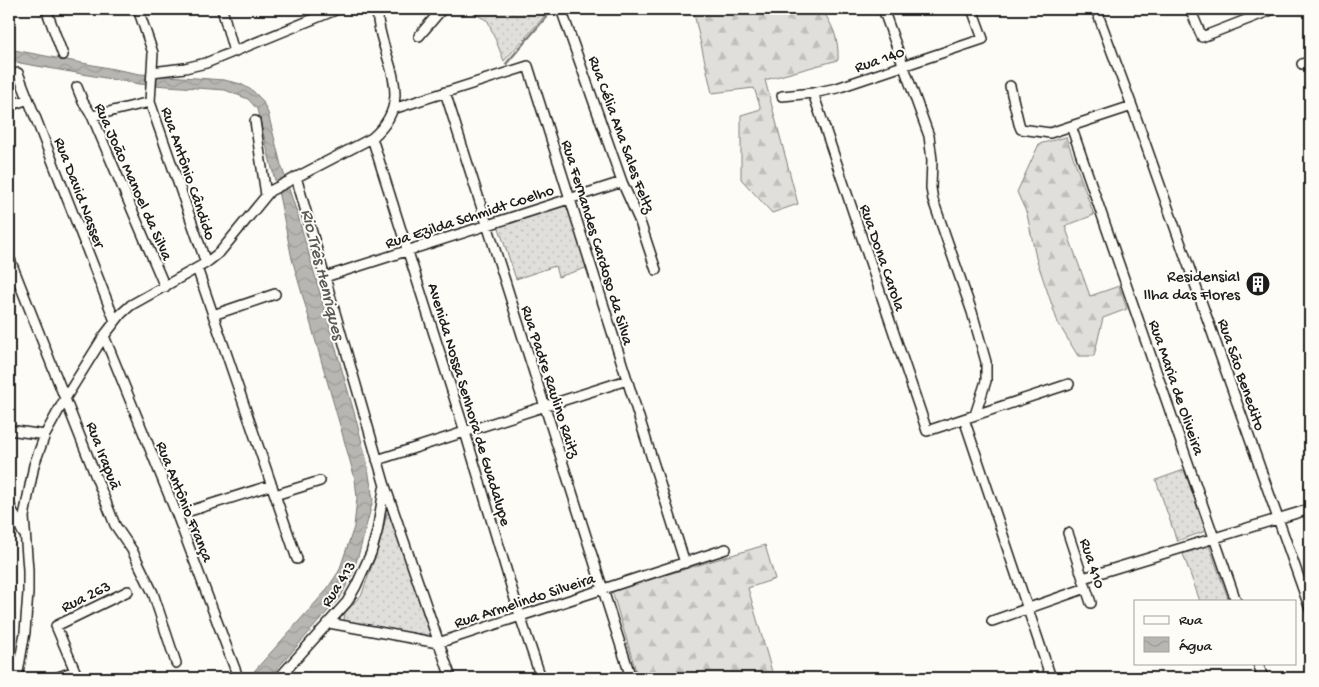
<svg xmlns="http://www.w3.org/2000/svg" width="1319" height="687" viewBox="0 0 1319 687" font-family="'Gochi Hand',sans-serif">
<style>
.grass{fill:url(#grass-dots);stroke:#7e7e7c}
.forest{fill:url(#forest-firs);stroke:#7e7e7c}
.water{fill:url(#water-waves);stroke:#797876}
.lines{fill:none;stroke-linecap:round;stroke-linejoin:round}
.stream{stroke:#797876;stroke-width:2.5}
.minor-casing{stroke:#1c1c1c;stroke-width:12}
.minor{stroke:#fdfcf7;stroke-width:9}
.labels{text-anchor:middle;stroke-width:4;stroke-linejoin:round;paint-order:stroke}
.street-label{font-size:16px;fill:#1c1c1c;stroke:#fdfcf7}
.poi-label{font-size:16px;fill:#1c1c1c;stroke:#fdfcf7;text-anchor:end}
.water-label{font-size:18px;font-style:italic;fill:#5a5a58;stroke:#fdfcf7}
</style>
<defs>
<pattern id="grass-dots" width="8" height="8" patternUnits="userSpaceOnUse" patternTransform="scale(1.25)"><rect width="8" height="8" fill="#e0dfdb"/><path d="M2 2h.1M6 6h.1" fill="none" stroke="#c0bfbb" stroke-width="1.8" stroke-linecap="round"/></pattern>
<pattern id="forest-firs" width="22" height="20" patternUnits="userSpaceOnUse" patternTransform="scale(1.25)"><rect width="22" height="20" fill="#e0dfdb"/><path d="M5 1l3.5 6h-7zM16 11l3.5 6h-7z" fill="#c0bfbb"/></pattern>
<pattern id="water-waves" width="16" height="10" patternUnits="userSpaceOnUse" patternTransform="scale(1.25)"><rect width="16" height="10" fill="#b7b6b2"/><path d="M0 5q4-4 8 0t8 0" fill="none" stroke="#9d9c98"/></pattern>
</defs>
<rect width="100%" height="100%" fill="#fdfcf7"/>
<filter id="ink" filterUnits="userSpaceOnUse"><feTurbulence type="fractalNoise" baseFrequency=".02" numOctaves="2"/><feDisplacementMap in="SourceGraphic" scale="10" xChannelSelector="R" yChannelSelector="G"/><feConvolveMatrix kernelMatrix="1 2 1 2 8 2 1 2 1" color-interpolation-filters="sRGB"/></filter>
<g filter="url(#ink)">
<path class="grass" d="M466,9H549L543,18L504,61L488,21Z
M567,203L589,267L558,277L555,266L516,279L498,225Z
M1184,470L1206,531L1177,541L1156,480Z
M387,513H389L391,515L431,637L346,622L344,620L345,613L362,594L365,585L379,546Z
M1209,545L1229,601H1200L1183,554Z"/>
<path class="forest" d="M693,9H822C833,27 839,38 838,60L765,80L798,204L772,213L741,179V115L761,109L754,88L712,93Z
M1066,137L1094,215L1065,226L1090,296L1119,286L1127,309L1103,318L1094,356H1078L1058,323L1036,258L1027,214L1017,192L1039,144Z
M765,545L775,579L748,588L772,672L754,678H638L612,591Z"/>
<path class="water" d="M9,49L140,74L224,80L241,84L253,91L262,100L268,113L281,165L298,216L354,412L367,462L373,500L360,550L353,572L341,596L269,678H248L325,592L339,571L354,527L357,498L355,479L339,422L292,259L280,200L257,109L248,99L225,90L139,84L20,63L9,60Z"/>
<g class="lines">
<path class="stream" d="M506,64L553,9"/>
<defs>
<path id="minor" d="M46,9L63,55
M138,9L153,53L150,102L206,263
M222,9L234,52
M561,9L622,182L640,222L656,270
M883,9L929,136L932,160L931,188L933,200L972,312L986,362V381L975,415
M1096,9L1132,106L1310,609
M1190,9L1202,37L1274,9
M419,36L442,9
M1302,64L1310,61
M152,72L185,68L206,63L338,9
M18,73L115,321
M1010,86L1019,124L1021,129L1050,133L1132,106
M77,87L83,102L92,116L165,287
M445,92L631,678
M813,93L927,431L1069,384
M782,96L813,93L837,88L983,39L972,9
M9,106L28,99
M393,109L528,66L685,563
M92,116L150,102
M255,121L266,195
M1071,126L1236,601
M372,138L465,432L520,616L541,678
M296,177L385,486L451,678
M9,257L115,525L132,550L153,593L176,663
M197,268L297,559
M325,277L622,182
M213,315L275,294
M104,336L177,515L238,677
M964,419L1051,678
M9,430L45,435
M377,460L627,380
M275,495L320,481
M9,504L23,533
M177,515L272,485
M1068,533L1091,603
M1083,578L1310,509
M992,621L1086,588
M329,623L438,643L726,549
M1258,663L1263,678
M17,678L25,632L28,593V570L24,517L34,465L45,435L66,397L104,336L121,314L131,305L206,263L220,252L270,191L372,138C420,97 378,57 377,9
M56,678L75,671
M78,678L56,626L128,591
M279,678L347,602L356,586L371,553L377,532L384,489"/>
</defs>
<use href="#minor" class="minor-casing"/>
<use href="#minor" class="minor"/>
</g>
</g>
<defs>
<symbol id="building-disc" viewBox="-11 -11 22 22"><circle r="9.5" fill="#1c1c1c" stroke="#fdfcf7"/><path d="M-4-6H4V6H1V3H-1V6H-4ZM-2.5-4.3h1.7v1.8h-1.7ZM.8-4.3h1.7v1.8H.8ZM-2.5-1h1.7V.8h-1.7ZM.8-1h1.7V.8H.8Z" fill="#fff"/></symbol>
</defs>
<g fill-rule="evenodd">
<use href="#building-disc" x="1244" y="270" width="28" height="28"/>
</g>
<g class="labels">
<g class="street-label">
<text transform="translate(879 58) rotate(-19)" y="6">Rua 140</text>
<text transform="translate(623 134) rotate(70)" y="6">Rua Célia Ana Sales Feltz</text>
<text transform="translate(190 173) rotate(71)" y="6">Rua Antônio Cândido</text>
<text transform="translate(135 181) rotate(66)" y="6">Rua João Manoel da Silva</text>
<text transform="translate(81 192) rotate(69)" y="6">Rua David Nasser</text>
<text transform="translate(469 215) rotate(-18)" y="6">Rua Ezilda Schmidt Coelho</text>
<text transform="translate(599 242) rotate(73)" y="6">Rua Fernandes Cardoso da Silva</text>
<text transform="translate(884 257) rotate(71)" y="6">Rua Dona Carola</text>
<text transform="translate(1243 374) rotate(71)" y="6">Rua São Benedito</text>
<text transform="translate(552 381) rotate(72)" y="6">Rua Padre Raulino Raitz</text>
<text transform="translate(1178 387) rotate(71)" y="6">Rua Maria de Oliveira</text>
<text transform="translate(471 404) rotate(73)" y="6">Avenida Nossa Senhora de Guadalupe</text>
<text transform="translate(105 455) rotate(69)" y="6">Rua Irapuã</text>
<text transform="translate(186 501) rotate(68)" y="6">Rua Antônio França</text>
<text transform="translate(1094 563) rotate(72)" y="6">Rua 410</text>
<text transform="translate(337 583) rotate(-58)" y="6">Rua 413</text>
<text transform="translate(85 595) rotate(-26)" y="6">Rua 263</text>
<text transform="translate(524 599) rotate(-18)" y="6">Rua Armelindo Silveira</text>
</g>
<g class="poi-label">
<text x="1240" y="281">Residensial<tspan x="1240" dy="18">Ilha das Flores</tspan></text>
</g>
<g class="water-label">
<text transform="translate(324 274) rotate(76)" y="6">Rio Três Henriques</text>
</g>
</g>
<rect width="1319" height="687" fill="none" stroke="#fdfcf7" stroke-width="30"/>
<rect x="15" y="15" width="1289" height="657" fill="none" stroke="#1c1c1c" stroke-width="2" filter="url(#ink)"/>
<rect x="1134" y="600" width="162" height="65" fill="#fdfcf7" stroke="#a3a29f"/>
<rect x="1144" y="616" width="25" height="8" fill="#fdfcf7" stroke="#a3a29f"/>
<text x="1179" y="624" font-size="15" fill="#1c1c1c">Rua</text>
<rect x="1144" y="637" width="25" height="15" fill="url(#water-waves)" stroke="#a3a29f"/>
<text x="1179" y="650" font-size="15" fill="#1c1c1c">Água</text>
</svg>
